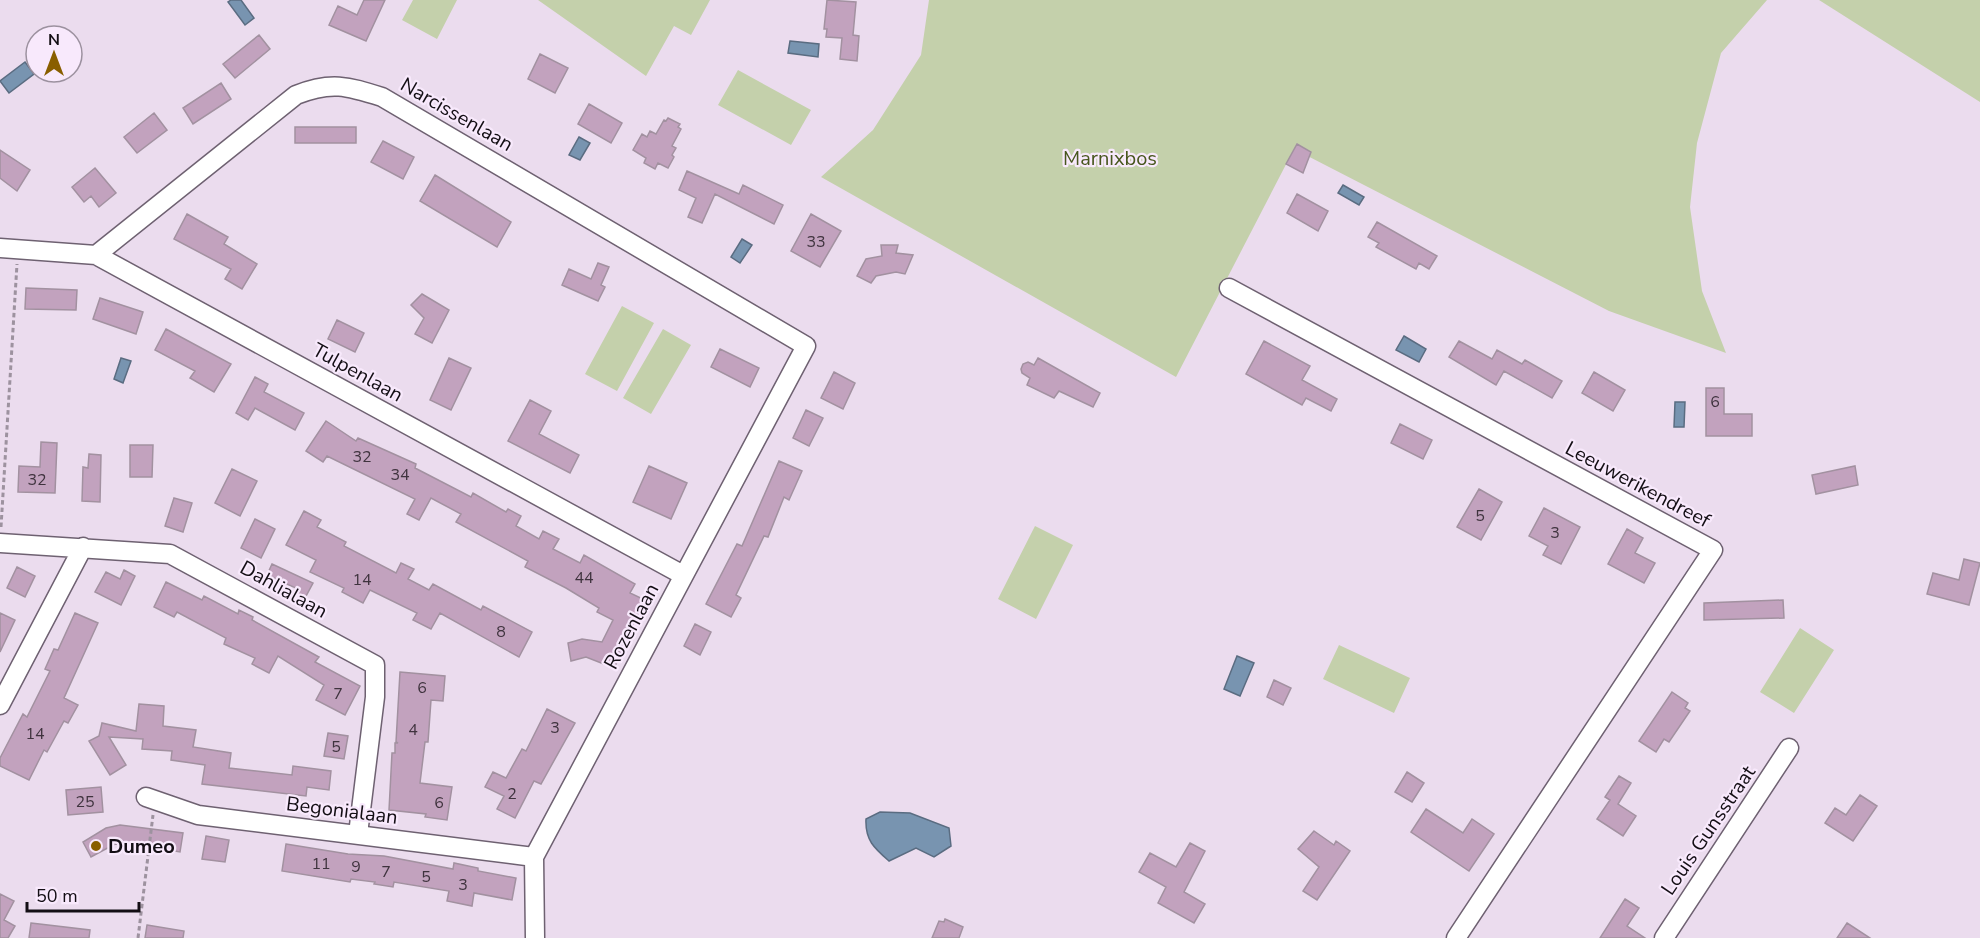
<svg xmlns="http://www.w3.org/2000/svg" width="1980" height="938" viewBox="0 0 1980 938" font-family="'Nunito Sans',sans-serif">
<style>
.green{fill:#c4d0ab}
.water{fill:#7894b0;stroke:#5a6c81;stroke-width:1.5}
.building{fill:#c2a2be;stroke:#a291a0;stroke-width:1.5}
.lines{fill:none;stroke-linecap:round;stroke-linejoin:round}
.minor-casing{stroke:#6e6171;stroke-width:21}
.path{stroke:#9d929f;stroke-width:3;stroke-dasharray:4.5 3;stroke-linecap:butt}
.minor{stroke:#fff;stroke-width:18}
.poi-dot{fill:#895e00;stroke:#f8e9fc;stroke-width:2}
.labels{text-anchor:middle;stroke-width:4.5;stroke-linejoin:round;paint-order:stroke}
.number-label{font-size:16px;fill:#3f333e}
.street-label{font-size:20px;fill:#130e14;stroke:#f8e9fc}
.park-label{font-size:20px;fill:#47561d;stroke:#f8e9fc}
.poi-label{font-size:20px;font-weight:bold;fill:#130e14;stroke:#f8e9fc;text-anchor:start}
</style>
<rect width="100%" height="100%" fill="#ebdcee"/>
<path class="green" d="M413,0H457L437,39L402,20Z
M538,0H710L691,35L674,26L646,76Z
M929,0H1767L1721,53L1697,143L1690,207L1702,291L1726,353L1609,311L1294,149L1176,377L821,177L873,130L921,55Z
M1819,0H1980V102Z
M738,70L811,110L791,145L718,105Z
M622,306L654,323L617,391L585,374Z
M663,329L691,345L651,414L623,398Z
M1035,526L1073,545L1036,619L998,599Z
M1800,628L1834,650L1794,713L1760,692Z
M1339,645L1410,678L1394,713L1323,679Z"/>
<path class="water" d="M231,0H241L254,18L245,25L228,2Z
M790,41L819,44L818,57L788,53Z
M25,62L34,74L9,93L0,81Z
M579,137L590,143L580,160L569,155Z
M1343,185L1364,197L1359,205L1338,193Z
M742,239L752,245L740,263L731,257Z
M1404,336L1426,349L1419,362L1396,350Z
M121,358L131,361L123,383L114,379Z
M1675,402H1685L1684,427H1674Z
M1237,656L1254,663L1240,696L1224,689Z
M880,812L910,813L949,828L951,846L934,857L916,848L889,861C874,848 865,840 866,819Z"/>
<path class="building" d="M364,0H385L366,41L329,25L338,6L357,15Z
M827,0L856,2L853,35L859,36L857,61L840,59L842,38L826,37L827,29H824Z
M259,35L270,49L235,78L223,64Z
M540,54L568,68L555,93L528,79Z
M221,83L231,99L193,124L183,108Z
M589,104L622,123L611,143L578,124Z
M154,113L167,130L137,153L124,137Z
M668,118L680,124L678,127L681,129L672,146L676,148L672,155L674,157L668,168L658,163L655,169L644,163L646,158L633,150L642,134L647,137L650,131L656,134L664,120L666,121Z
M295,127H356V143H295Z
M383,141L414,157L403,179L371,162Z
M1297,144L1311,152L1303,173L1286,164Z
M0,150L30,170L17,191L0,178Z
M95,168L116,193L99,207L91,196L84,202L72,187Z
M687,171L739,194L743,185L783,205L774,224L715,194L702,223L688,217L696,198L679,190Z
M435,175L511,222L497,247L420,201Z
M1297,194L1328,211L1318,231L1287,213Z
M187,214L228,237L224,244L257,264L242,289L225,279L231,269L174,239Z
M811,214L841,231L820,267L791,251Z
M1377,222L1437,256L1429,269L1419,263L1416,269L1376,247L1379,243L1368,237Z
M881,245H898L896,253L913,255L905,274L896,272L876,276L871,283L857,276L866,259L882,256Z
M598,263L609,267L601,285L605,287L598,301L562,285L569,269L591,279Z
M26,288L77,290L76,310L25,309Z
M422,294L449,310L432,343L415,334L424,318L411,305Z
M100,298L143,312L136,334L93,319Z
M337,320L364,333L355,352L328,339Z
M166,329L231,364L214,392L190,378L195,371L155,350Z
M1264,341L1310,366L1302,380L1337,399L1331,411L1306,398L1302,405L1246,374Z
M1459,341L1492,359L1497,350L1522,364L1525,360L1562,381L1552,398L1504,371L1496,385L1449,357Z
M720,349L759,368L750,387L711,367Z
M449,358L471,368L451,410L430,400Z
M1038,358L1100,393L1093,407L1059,391L1054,398L1027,385L1030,378L1022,373L1021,369L1023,364L1028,362L1034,365Z
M834,372L855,383L843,409L821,398Z
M1594,372L1625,390L1613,411L1582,393Z
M255,377L268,384L264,392L304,413L295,430L255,408L248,420L236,413Z
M1706,388H1724V414H1752V436H1706Z
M530,400L551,411L539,434L579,455L570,473L508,441Z
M806,410L823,418L809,446L793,438Z
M326,421L356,441L358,438L416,464L415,468L471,497L473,493L506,512L508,509L521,516L516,526L539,539L543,531L559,539L553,549L580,563L584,555L635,584L630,593L645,600L619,651L622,652L614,668L586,657L571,661L568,643L582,639L602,642L613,620L597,612L599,608L566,588L525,567L528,561L456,522L461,514L431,498L419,520L407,514L415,499L327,456L323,462L306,451Z
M1400,424L1432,440L1423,459L1391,443Z
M41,442L57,443L55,493L18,492L19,466L40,467Z
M130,445H153L152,477H130Z
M89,454L101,455L100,502L82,501L83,467L88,468Z
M779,461L802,471L789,500L784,497L768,537L764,536L736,595L741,598L731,617L706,604L737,544L742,546Z
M649,466L687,483L671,519L633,502Z
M1855,466L1858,485L1816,494L1812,475Z
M232,469L257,481L240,516L215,503Z
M1479,489L1502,502L1481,540L1457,527Z
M174,498L192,503L183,532L165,526Z
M1544,508L1580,527L1561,564L1543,555L1548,546L1529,536Z
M304,511L321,520L317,527L346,542L344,546L396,573L401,563L414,569L408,579L429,590L433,584L481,610L483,606L532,632L519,657L440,613L431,629L413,620L417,613L370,590L363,603L342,592L344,588L310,572L316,560L286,545Z
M255,519L275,529L261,558L241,548Z
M1627,529L1643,538L1635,553L1655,563L1644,583L1608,564Z
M1964,559L1980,563L1969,605L1927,594L1933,573L1959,580Z
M272,564L313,583L305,598L294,592L296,588L267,575Z
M17,567L35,576L25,597L7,588Z
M124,570L135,576L121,605L95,592L106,572L120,579Z
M166,582L202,600L204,596L238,614L239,610L253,617L252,620L319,657L315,662L360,686L345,715L316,700L324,685L278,656L269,673L252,664L255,658L224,644L226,638L177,612L174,617L154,607Z
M1783,600L1784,618L1704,620V603Z
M0,613L15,620L0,652Z
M75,613L98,623L64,698L78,705L68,723L64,721L47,752L44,750L29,780L0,766V758L23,714L27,717L50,671L45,669L54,649L58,650Z
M695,624L711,632L700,655L684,646Z
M400,672L445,676L443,701L431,700L428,742H425L420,783L452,787L447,820L425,817L426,814L389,810L392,753H395V743H398L396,742Z
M1274,680L1291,688L1283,705L1267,697Z
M1672,692L1688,703L1685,708L1690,711L1669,742L1664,739L1656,752L1639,741Z
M139,704L164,706L163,726L196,730L193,747L231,753L229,768L292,775L293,766L331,771L329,790L307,787L306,796L202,784L205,765L171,760L172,751L142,749L143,739L109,737L126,765L110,775L89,741L99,736L102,723L136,731Z
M547,709L575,723L541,784L534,781L515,818L497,809L504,796L485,787L493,772L506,778L522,749L526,751Z
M328,733L348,736L344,759L324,756Z
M1407,772L1424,783L1412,802L1395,792Z
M1619,776L1631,783L1618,804L1636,816L1623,836L1597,819L1610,800L1605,797Z
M101,787L103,812L68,815L66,790Z
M1860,795L1877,806L1853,841L1825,823L1835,808L1846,815Z
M1426,809L1463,833L1472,819L1494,834L1469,871L1411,832Z
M120,825L183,833L180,852L157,848V846L115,844L91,857L83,842L106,828Z
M1314,831L1334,845L1336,841L1350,851L1317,900L1303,891L1319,867L1298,849Z
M206,836L229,840L225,862L202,859Z
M1190,843L1205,851L1184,892L1205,904L1194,923L1158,903L1166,887L1139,872L1150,853L1176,867Z
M286,844L348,854L384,856L453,869L454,863L478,868V871L516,878L512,900L474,893L472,906L447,901L449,891L394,882L393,887L374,884L375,882L351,879L350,882L282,871Z
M0,894L14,901L4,920L15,926L8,938H0Z
M1625,899L1639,908L1627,926L1645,938H1600Z
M945,919L963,927L959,938H932L939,921L944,922Z
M31,923L90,930L89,938H29Z
M1847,923L1870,938H1837Z
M147,925L184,931L183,938H145Z"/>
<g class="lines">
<defs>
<path id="minor" d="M0,248L96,255L683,575
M96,255L296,95C331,81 347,86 382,97L806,346L534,857L535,938
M1229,288L1713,550L1456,938
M0,543L170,554L375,665V697L358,834
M0,705L83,547
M146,797L198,815L534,857
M1664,938L1789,748"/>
</defs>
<use href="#minor" class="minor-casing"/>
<path class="path" d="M1,527L17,264
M138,938L153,815"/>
<use href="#minor" class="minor"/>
</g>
<circle class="poi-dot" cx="96" cy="846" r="6"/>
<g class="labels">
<g class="number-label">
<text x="816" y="247">33</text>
<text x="1715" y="407">6</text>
<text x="362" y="462">32</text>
<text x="400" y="480">34</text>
<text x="37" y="485">32</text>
<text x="1480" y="521">5</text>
<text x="1555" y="538">3</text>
<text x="584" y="583">44</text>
<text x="362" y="585">14</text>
<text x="501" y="637">8</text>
<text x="422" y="693">6</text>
<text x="338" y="699">7</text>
<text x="555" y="733">3</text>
<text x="413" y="735">4</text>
<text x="35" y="739">14</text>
<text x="336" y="752">5</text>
<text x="512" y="799">2</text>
<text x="85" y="807">25</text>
<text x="439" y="808">6</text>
<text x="321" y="869">11</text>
<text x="356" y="872">9</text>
<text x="386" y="877">7</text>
<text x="426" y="882">5</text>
<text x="463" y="890">3</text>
</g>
<g class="street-label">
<text transform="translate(457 114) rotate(30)" y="7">Narcissenlaan</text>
<text transform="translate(358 372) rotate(29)" y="7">Tulpenlaan</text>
<text transform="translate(1638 484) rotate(28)" y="7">Leeuwerikendreef</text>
<text transform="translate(284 589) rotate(29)" y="7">Dahlialaan</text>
<text transform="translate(631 626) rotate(-62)" y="7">Rozenlaan</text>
<text transform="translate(342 810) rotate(7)" y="7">Begonialaan</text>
<text transform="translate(1708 830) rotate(-56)" y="7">Louis Gunsstraat</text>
</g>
<g class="park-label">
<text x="1110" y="165">Marnixbos</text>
</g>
<g class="poi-label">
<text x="108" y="853">Dumeo</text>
</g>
</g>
<g transform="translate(54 54)"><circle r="28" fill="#f8e9fc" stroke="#9c919f" stroke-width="1.5"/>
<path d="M0-4.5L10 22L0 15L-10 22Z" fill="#895e00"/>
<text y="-9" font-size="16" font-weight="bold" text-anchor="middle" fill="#130e14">N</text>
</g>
<path d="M27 902v9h112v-9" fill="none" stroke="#130e14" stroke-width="3"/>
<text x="36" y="902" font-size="18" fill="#130e14" stroke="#f8e9fc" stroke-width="4.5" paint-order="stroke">50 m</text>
</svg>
